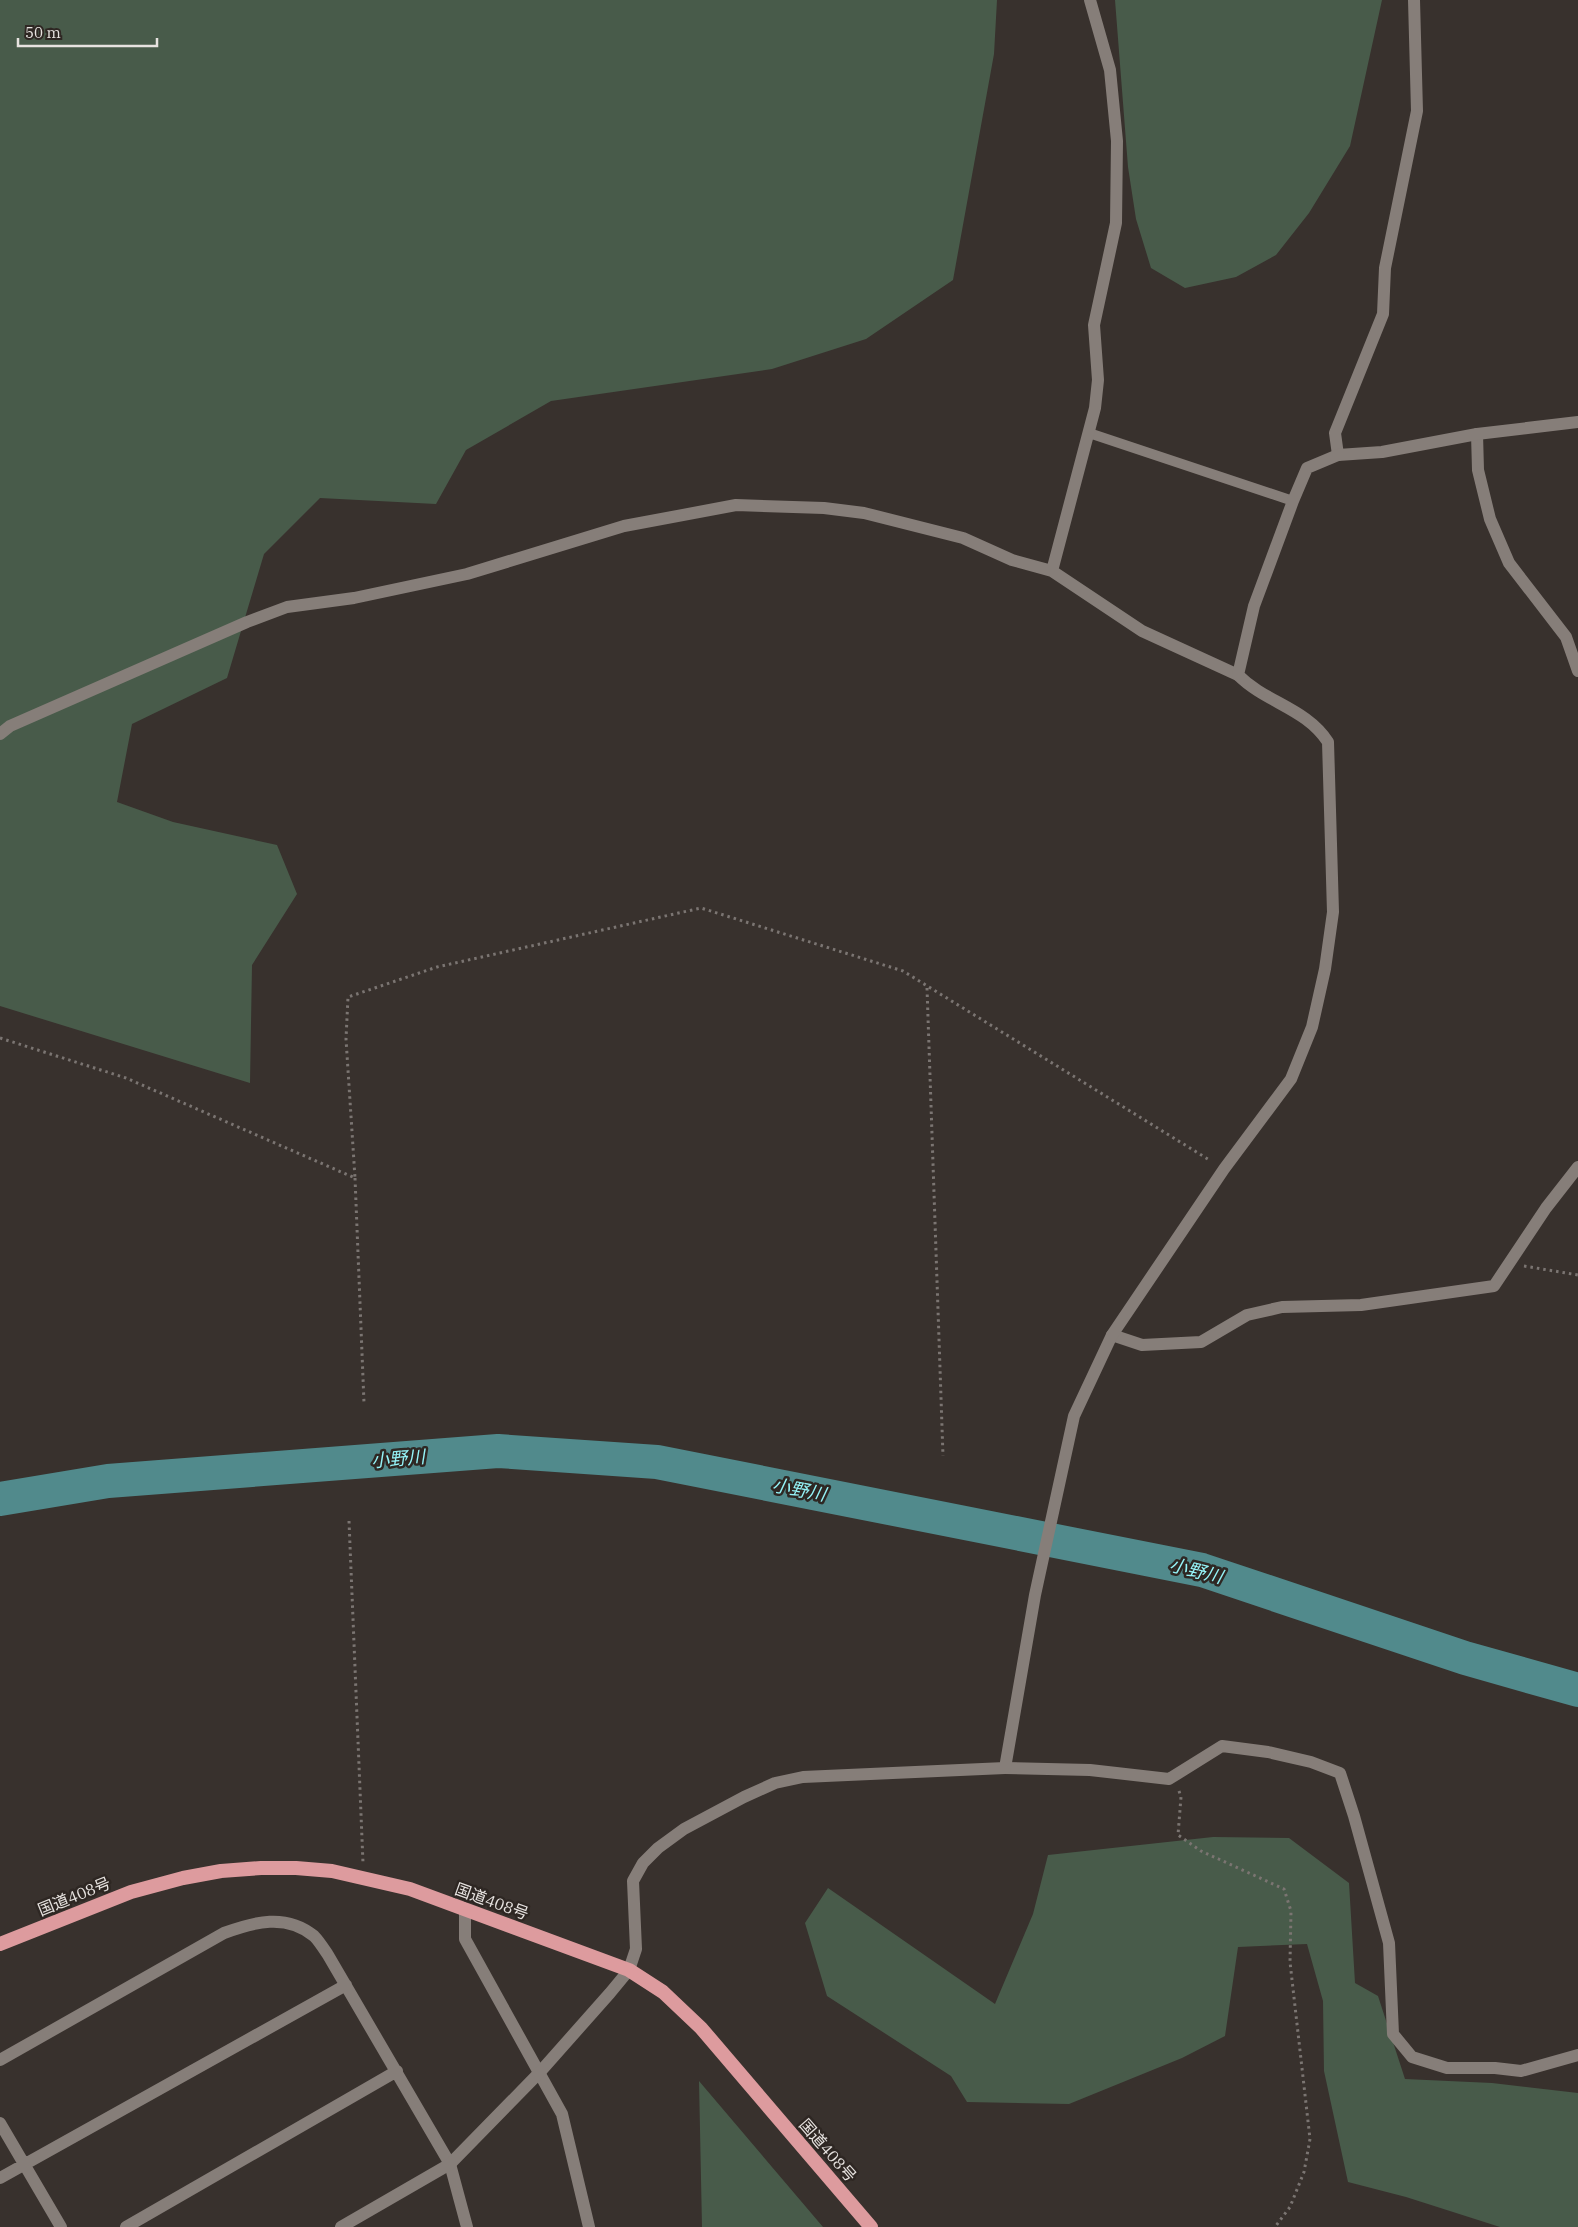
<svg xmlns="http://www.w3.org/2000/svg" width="1578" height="2227" viewBox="0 0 1578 2227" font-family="'IBM Plex Serif','Noto Sans JP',serif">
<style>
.green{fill:#485b4a}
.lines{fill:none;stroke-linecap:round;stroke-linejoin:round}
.river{stroke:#518a8c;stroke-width:34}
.path{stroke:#7b7572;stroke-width:3;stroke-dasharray:2.5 4;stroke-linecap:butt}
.service{stroke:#867e79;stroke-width:10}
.minor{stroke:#867e79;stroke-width:12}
.tertiary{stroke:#867e79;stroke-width:12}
.trunk{stroke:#dd9b9e;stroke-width:14}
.labels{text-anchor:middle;stroke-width:5;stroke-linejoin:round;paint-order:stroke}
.street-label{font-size:16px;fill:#e7e3e0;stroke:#2e2723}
.water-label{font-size:18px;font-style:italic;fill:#95f4f8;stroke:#2e2723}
</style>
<rect width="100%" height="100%" fill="#38312d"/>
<path class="green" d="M0,0H997L994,54L953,280L866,339L772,369L551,401L466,450L436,504L320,498L264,554L227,678L132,724L117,802L173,822L277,845L297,894L252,965L250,1083L0,1006Z
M1115,0H1382L1350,146L1309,213L1276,255L1236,277L1185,288L1151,268L1136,219L1128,167Z
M1213,1837L1289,1838L1349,1883L1355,1983L1378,1996L1405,2079L1492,2083L1578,2093V2227H1500L1406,2197L1348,2182L1324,2071L1323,2001L1307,1944L1238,1947L1225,2036L1182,2058L1069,2104L967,2102L951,2076L827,1996L805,1923L828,1888L995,2004L1033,1914L1048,1855Z
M699,2081L823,2227H702Z"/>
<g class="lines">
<path class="river" d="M0,1499L108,1481L498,1451L657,1462L1202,1570L1465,1658L1578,1690"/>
<path class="path" d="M927,988L943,1456
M0,1038L126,1078L355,1178L346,1039L348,997L437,967L701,908L903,971L1211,1161
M355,1178L364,1403
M1524,1266L1578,1275
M349,1521L363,1863
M1179,1791L1181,1797L1178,1835L1201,1851L1284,1889L1291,1911L1290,1962L1310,2139L1304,2172L1290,2207L1275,2227"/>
<path class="service" d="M1089,433L1293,501"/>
<path class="minor" d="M1477,434L1478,470L1490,519L1509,563L1566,637L1578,671
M1338,455L1335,433L1383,314L1385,268L1417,111L1414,0
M1052,571L1095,408L1098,380L1094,325L1116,223L1117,141L1110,70L1090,0
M0,734L10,726L247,622L287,607L354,598L467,574L624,526L736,505L824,508L864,513L963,538L1012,560L1052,571L1142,631L1238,675
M1112,1335L1142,1345L1201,1342L1247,1315L1282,1307L1361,1305L1494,1286L1546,1208L1578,1167
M1005,1768L1090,1770L1169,1779L1222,1746L1268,1752L1311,1762L1340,1773L1354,1816L1389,1943L1393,2034L1412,2057L1447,2068H1495L1521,2071L1578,2055
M465,1910V1939L562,2114L589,2227
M0,2060L224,1933C254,1922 286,1913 314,1936C319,1941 324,1949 328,1955L450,2164L467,2227
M0,2123L61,2227
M0,2178L346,1985
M126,2227L397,2071"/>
<path class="tertiary" d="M341,2227L450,2164L540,2072L610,1993L629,1970L636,1949L633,1881L643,1863L658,1848L684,1829L744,1797L775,1783L803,1777L1005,1768L1035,1595L1074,1416L1112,1335L1224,1169L1291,1079L1312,1027L1325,969L1333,912L1328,742C1306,708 1266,703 1238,675L1254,606L1293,501L1307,468L1338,455L1382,452L1477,434L1578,422"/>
<path class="trunk" d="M0,1944L131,1892L183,1878L221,1871L261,1868H296L332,1871L410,1889L629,1970L663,1992L701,2028L871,2227"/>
</g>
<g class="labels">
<g class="street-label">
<text transform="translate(74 1896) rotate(-22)" y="6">国道408号</text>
<text transform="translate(492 1901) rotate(20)" y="6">国道408号</text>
<text transform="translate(828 2150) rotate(49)" y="6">国道408号</text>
</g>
<g class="water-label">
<text transform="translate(398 1459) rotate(-5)" y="6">小野川</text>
<text transform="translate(799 1490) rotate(11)" y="6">小野川</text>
<text transform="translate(1196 1571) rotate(14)" y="6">小野川</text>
</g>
</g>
<path d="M18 38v8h139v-8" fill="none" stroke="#e7e3e0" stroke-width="2.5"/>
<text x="25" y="38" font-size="15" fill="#e7e3e0" stroke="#2e2723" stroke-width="4" paint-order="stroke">50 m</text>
</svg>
